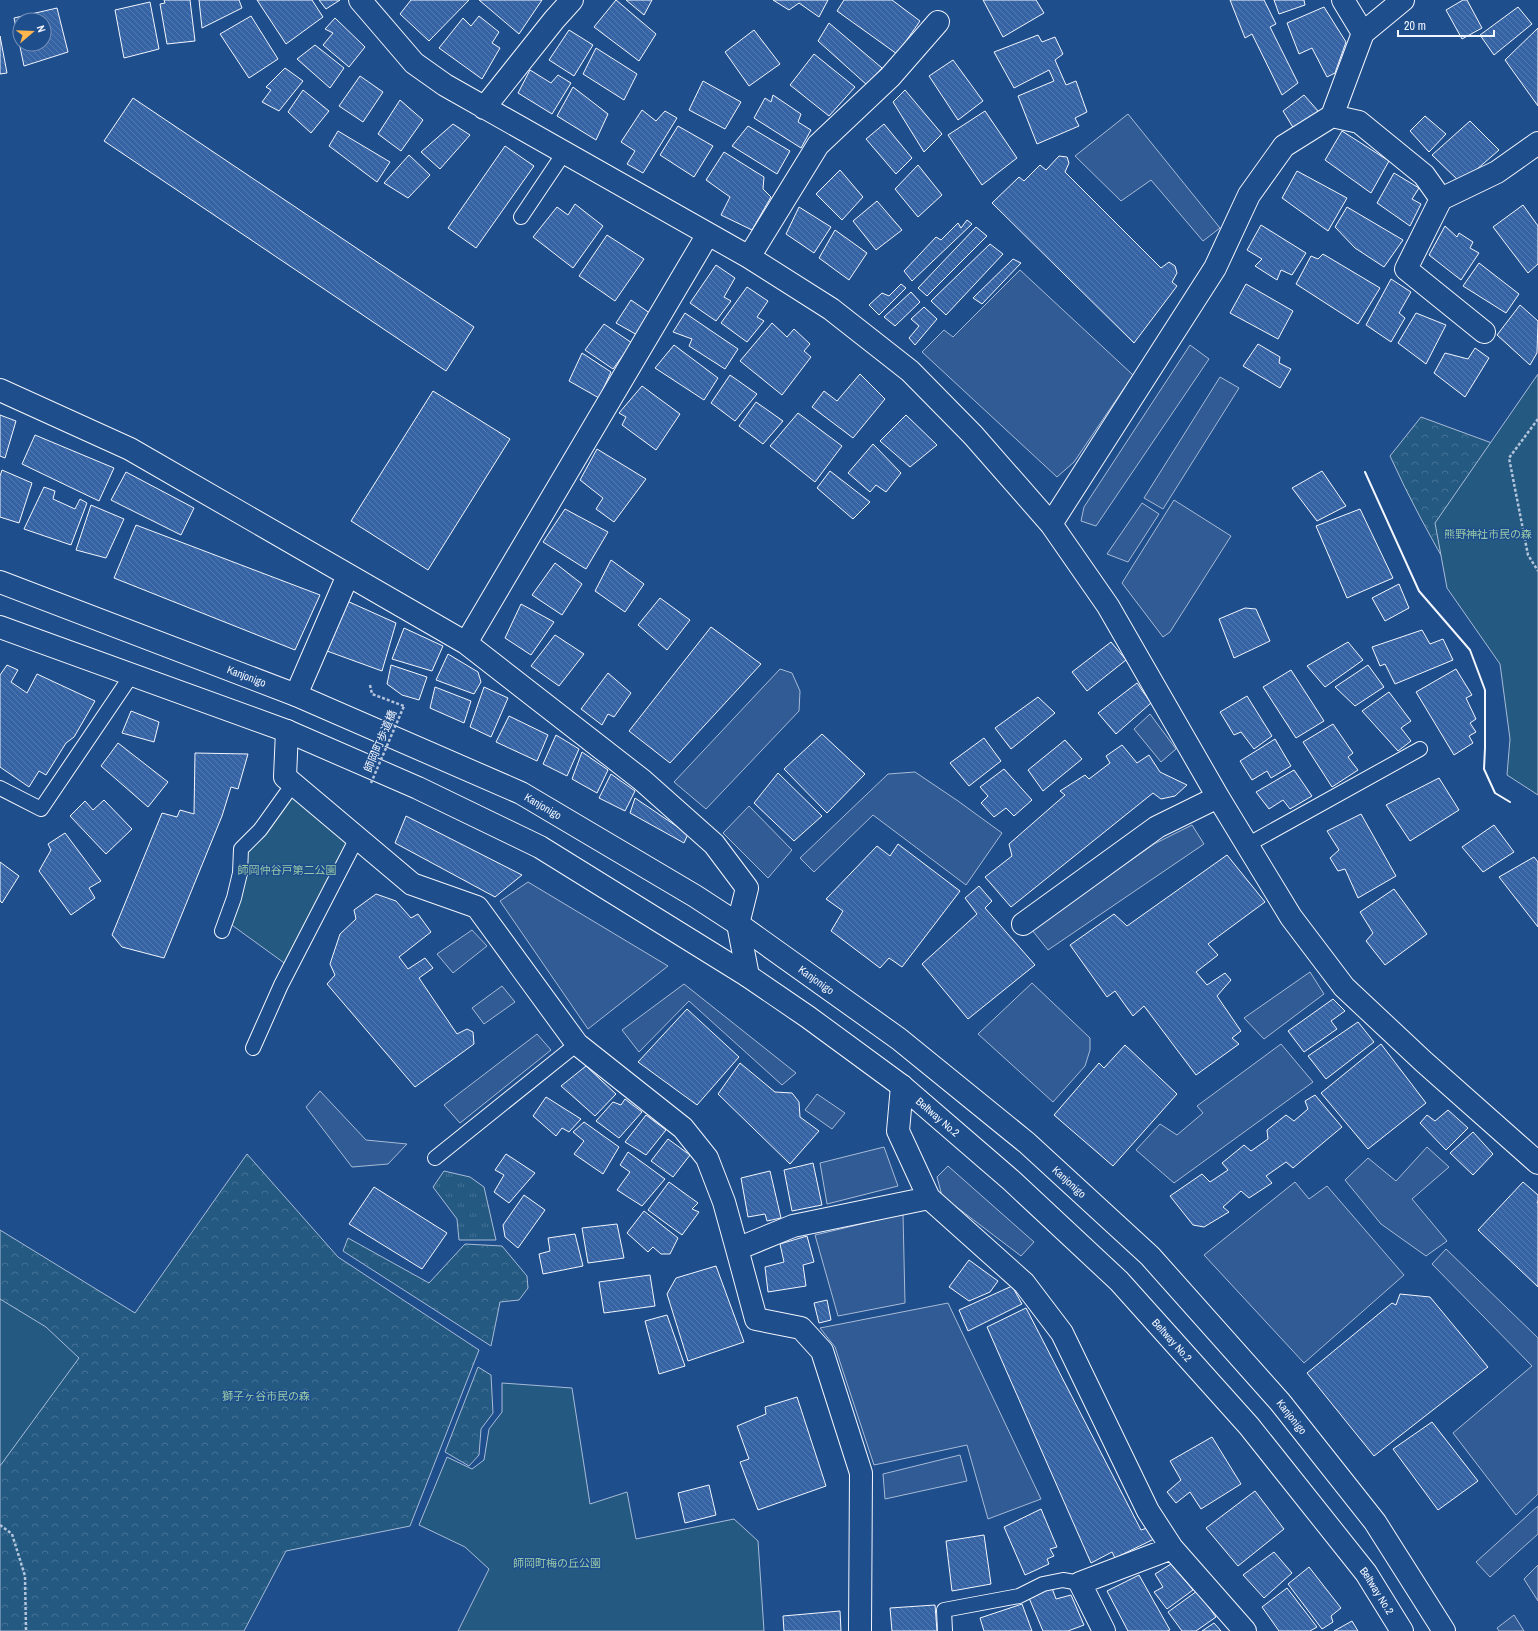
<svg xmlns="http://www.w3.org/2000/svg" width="1538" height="1631" viewBox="0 0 1538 1631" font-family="'Archivo Narrow','Noto Sans JP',sans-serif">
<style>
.grass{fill:url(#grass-tufts);stroke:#a8bbd7}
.forest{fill:url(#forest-crowns);stroke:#a8bbd7}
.green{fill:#245a82;stroke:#a8bbd7}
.parking{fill:#305b95;stroke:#a8bbd7}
.building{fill:url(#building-back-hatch);stroke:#f2f6ff;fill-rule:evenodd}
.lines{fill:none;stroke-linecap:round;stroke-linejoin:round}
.service-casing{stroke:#f2f6ff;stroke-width:16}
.minor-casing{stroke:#f2f6ff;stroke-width:24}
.primary-casing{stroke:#f2f6ff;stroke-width:24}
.path{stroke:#b3c4dc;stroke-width:2.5;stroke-dasharray:3 2;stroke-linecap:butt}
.service{stroke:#1f4e8c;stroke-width:14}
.minor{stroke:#1f4e8c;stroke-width:22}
.primary{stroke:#1f4e8c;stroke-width:22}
.path-bridge{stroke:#b3c4dc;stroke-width:2.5;stroke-dasharray:3 2;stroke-linecap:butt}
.wall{stroke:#f2f6ff;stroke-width:2}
.labels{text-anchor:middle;stroke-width:3;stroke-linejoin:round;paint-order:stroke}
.park-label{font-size:11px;fill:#97c8a6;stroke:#1f4e8c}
.street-label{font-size:11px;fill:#f2f6ff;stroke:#1f4e8c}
</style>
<defs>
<pattern id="grass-tufts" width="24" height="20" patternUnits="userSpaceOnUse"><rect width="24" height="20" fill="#245a82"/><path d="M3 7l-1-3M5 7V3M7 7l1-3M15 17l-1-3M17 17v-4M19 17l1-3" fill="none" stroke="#447295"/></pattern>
<pattern id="forest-crowns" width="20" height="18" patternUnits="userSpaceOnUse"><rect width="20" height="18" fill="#245a82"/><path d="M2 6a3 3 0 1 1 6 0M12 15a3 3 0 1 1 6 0" fill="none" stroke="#447295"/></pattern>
<pattern id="building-back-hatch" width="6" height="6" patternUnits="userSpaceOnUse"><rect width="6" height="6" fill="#3563a3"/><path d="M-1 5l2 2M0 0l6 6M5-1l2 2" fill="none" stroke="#537ab1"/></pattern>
</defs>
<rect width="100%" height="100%" fill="#1f4e8c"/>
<path class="grass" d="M444,1171L470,1177L484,1187L496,1240H459L457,1219L433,1187Z"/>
<path class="forest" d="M1421,417L1500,446L1527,697C1478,618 1428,540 1390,456Z
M247,1154L338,1257L479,1350L410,1526L286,1551L244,1631H0V1230L135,1313Z
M348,1238L429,1283L465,1244L502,1246L527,1276L528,1288L519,1300L500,1302L491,1346L343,1251Z
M478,1367L491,1375L493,1413L481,1429L479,1455L469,1466L445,1452Z"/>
<path class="green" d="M1538,374V795L1507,775L1510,739L1500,664L1447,588L1435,523Z
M295,792L350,838L287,965L229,923L247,851Z
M0,1299L46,1327L79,1358L0,1466Z
M502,1383L572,1388L590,1504L627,1492L636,1539L734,1519L758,1541L764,1631H458L489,1569L465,1547L419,1525L447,1457L472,1469L484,1460L489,1429L502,1412Z"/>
<path class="parking" d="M1128,114L1220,228L1203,241L1151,180L1121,201L1075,156Z
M1020,270L1133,375L1074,462L1057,477L922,352L944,330L953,337Z
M1190,345L1209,359L1096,526L1081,521L1084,507Z
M1220,377L1239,388L1163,509L1144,498Z
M1174,500L1231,536L1170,632L1163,637L1122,583Z
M1142,503L1159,514L1128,562L1107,554Z
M780,669L792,673L800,691L799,711L706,809L674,782Z
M1150,714L1176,749L1161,762L1134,729Z
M915,772L958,801L1002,833L966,885L873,815L814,872L800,858L888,774Z
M749,806L792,850L768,878L723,833Z
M1192,825L1204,844L1048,950L1032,930L1154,844Z
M528,882L668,966L588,1029L500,901Z
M472,930L487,946L453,973L437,954Z
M1310,972L1324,994L1264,1039L1244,1018Z
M1032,983L1090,1038V1050L1085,1066L1053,1102L978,1034Z
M684,984L796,1073L782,1085L689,1001L639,1052L622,1030Z
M502,986L515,1002L484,1024L472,1008Z
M537,1034L551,1050L460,1123L444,1105Z
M1281,1044L1313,1082L1174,1183L1136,1150L1160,1124L1177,1135L1203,1113L1197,1106Z
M320,1091L366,1140L407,1144L388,1164L352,1167L306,1107Z
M817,1094L845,1113L832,1129L805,1110Z
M884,1147L898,1186L827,1204L820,1163Z
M1427,1147L1449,1167L1412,1199L1447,1241L1426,1256L1381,1224L1345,1180L1368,1158L1396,1181Z
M948,1166L1034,1242L1021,1256L942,1196L937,1177Z
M1295,1182L1309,1199L1327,1186L1404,1275L1304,1363L1204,1255Z
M903,1214L905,1303L838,1316L815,1235Z
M1446,1249L1538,1338V1494L1516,1515L1453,1433L1532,1366L1432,1264Z
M948,1303L1041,1499L988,1519L967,1445L874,1465L835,1347L820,1328Z
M960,1455L967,1481L885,1499L883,1474Z
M1538,1506V1534L1490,1577L1476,1562Z
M1538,1565V1601L1524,1579Z
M1514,1615L1524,1631H1499L1497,1628Z"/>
<path class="building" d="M164,0H190L195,41L167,44L160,4L165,3Z
M199,0H239L242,8L202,28Z
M257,0H312L323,17L286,44Z
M319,0H340L326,9Z
M411,0H469L429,41L400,14Z
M479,0H542L519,34Z
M616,0L656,34L639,61L594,27Z
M626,0H652L644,15Z
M773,0H828L819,17L799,3L789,10Z
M844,0H892L920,21L897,54L837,11Z
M983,0H1036L1044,13L1003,37Z
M1230,0H1264L1276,24L1270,27L1298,83L1282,95L1252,34L1245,38Z
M1274,0H1304L1305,5L1279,14Z
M1463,0H1467L1482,28L1462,39L1446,10Z
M150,2L159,49L124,58L115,10Z
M1324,7L1346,42L1335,73L1327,77L1312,48L1299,54L1287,23Z
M1518,7L1532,24L1494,55L1480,35Z
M57,8L68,52L24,66L14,18ZM20,20H44V44H20Z
M251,16L278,59L249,78L220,34Z
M479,16L499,32L492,43L500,48L482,79L439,48L463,18L471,26Z
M335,18L365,47L349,67L323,45L333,33L325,29Z
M829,23L882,68L867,85L818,41Z
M1538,28V106L1505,60Z
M569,30L593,45L574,76L549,60Z
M754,30L780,64L749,86L725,52Z
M1038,35L1042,42L1055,37L1063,54L1055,60L1066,85L1076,81L1087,112L1075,118L1079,126L1037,144L1018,96L1054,81L1049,70L1014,88L994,52Z
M0,36L7,73L0,74Z
M315,45L344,68L330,88L297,59Z
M596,48L637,74L624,100L583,74Z
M814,54L855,87L829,116L790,85Z
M953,60L983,101L958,120L929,76Z
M285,68L303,81L279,111L262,102L271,90L266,87Z
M530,70L551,83L558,75L571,83L552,114L518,93Z
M360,76L383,92L363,122L339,106Z
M703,81L741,102L725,129L689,110Z
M573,87L608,114L596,140L557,116Z
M303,90L329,111L311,133L288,112Z
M905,90L942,134L924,152L893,102Z
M773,95L801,114L798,122L811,130L801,148L754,118L765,98L771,102Z
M1304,95L1319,112L1294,129L1283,111Z
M133,98L474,327L446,371L104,141Z
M400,100L423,120L401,151L378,134Z
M642,110L656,121L665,111L677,118L643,173L627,164L635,151L621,142Z
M985,111L1017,158L982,185L948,135Z
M1425,116L1446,134L1429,152L1410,131Z
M1470,121L1499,150L1461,183L1432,155Z
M453,124L470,135L440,169L421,152Z
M884,124L912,158L896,174L866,139Z
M678,126L713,146L694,177L660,155Z
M748,126L790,151L777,174L732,146Z
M338,131L390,162L377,182L329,146Z
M1342,131L1389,161L1371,193L1325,160Z
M505,146L534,166L476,248L448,228Z
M724,152L764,177L763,189L771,197L752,230L721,215L730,197L706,180Z
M409,155L430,175L408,198L384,183Z
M1059,156L1067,157L1069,163L1065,172L1161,268L1169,262L1175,266L1177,273L1172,282L1177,286L1134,343L992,203L1019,177L1024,181L1040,165L1046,170Z
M918,165L942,195L918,217L895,189Z
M840,170L863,197L842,220L816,194Z
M1297,171L1347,198L1328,231L1282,198Z
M1394,173L1419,188L1412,199L1421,204L1410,226L1377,203Z
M877,201L902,230L876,250L853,221Z
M575,204L603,226L573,268L533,237L557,207L568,215Z
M1523,205L1538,226V264L1528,273L1493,227Z
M799,207L831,227L814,253L786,234Z
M1347,207L1403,240L1384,267L1355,248L1335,227Z
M967,220L972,224L912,281L904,271L936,237L941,240L958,223L961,228Z
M1261,225L1306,253L1292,275L1281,270L1277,280L1255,266L1262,259L1247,250Z
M1445,226L1457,237L1459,233L1473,242L1470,248L1479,253L1461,280L1429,255Z
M976,227L987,236L927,296L918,288Z
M835,230L867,253L849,280L819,258Z
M607,235L644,259L615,301L579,276Z
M990,244L1003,254L946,315L931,301Z
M1323,254L1380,288L1358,324L1296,284L1311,256L1318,259Z
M1013,259L1021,263L982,304L973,298Z
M1479,263L1519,294L1506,313L1463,286Z
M716,265L735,278L724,297L731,301L716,321L690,303Z
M1391,279L1411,292L1399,313L1405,318L1391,342L1366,325Z
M901,284L906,288L879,315L869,305L882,293L889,296Z
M1246,284L1293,311L1278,339L1230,313Z
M747,287L768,301L757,317L764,321L747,342L721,323Z
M911,292L920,302L895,326L884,317Z
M631,300L654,316L639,336L616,323Z
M1520,305L1538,321L1537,353L1530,365L1497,335Z
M924,307L937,319L915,345L909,338L919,326L911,319Z
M685,313L738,349L725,369L689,346L692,339L673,332Z
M1416,313L1446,325L1426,364L1398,343Z
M772,323L787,337L794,329L810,344L804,351L811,357L782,395L740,361Z
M604,324L632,343L613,369L585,350Z
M1258,344L1280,357L1279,363L1291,369L1280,388L1243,366Z
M674,345L718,378L704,400L655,368Z
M1475,348L1489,358L1465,397L1434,373L1445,353L1468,359Z
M582,353L611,372L599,398L569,381Z
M860,374L885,399L853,438L812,407L824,391L837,401Z
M730,375L757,394L735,421L711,403Z
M642,386L680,414L656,450L622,425L626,417L619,413Z
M433,391L510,439L428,570L351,521Z
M756,402L783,421L763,444L739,426Z
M798,413L842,446L815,482L770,446Z
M0,415L16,421L5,458L0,456Z
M906,415L937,445L910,467L880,441Z
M35,435L114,468L99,501L22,464Z
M873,444L901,473L886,492L876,485L870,492L848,473Z
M597,449L646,479L614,522L596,509L603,498L580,480Z
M2,470L32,483L19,523L0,517V476Z
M830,471L870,502L853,519L817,488Z
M1322,471L1346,506L1317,521L1292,488Z
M126,472L194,508L181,535L111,500Z
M44,487L55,491L53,499L75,509L80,499L87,503L71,545L24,529Z
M91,505L124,519L106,558L76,550Z
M565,509L608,532L586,569L543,542Z
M1360,509L1393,578L1347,598L1316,526Z
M136,525L320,595L295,650L114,578Z
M611,560L644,584L625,612L595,591Z
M555,563L582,584L562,615L532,595Z
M1399,584L1409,608L1385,621L1372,598Z
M660,598L690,620L667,650L638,625Z
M347,601L396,623L382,671L327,651Z
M521,604L554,622L531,655L505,638Z
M1245,608L1256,609L1270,641L1234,658L1219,619Z
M711,627L761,664L670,763L629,731Z
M404,628L443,646L432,671L392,659Z
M1422,630L1430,644L1443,639L1453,660L1395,684L1385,664L1380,666L1372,647Z
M555,635L584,654L559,686L531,666Z
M1111,642L1126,660L1087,691L1072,672Z
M1348,642L1363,660L1325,687L1307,666Z
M448,654L478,672L481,682L474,694L436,680Z
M7,665L18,670L11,682L27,693L37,674L95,701L74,737L66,743L46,775L39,771L29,787L0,767V675Z
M391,665L427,677L419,700L402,695L387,684Z
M1368,665L1384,687L1355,706L1335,687Z
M1456,669L1472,695L1466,698L1476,719L1470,723L1476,732L1469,736L1473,743L1454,755L1416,692Z
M1291,670L1324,721L1296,738L1263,687Z
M608,673L631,693L614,717L608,714L602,725L581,709Z
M1137,683L1151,703L1116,734L1098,713Z
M435,687L471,701L464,723L430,708Z
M484,687L508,698L491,737L470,727Z
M1389,692L1411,721L1401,728L1411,741L1398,751L1362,711Z
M1247,696L1272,736L1254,749L1241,732L1234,735L1220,712Z
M1038,697L1055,713L1011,749L995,728Z
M131,711L159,722L154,742L122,733Z
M509,716L548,735L537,761L496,742Z
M1333,724L1353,753L1348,757L1358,770L1332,787L1303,742Z
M822,734L865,774L827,813L784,769Z
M556,735L579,749L567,776L543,764Z
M984,738L1001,761L969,786L950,763Z
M1275,739L1291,766L1271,778L1267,771L1252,780L1240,761Z
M1065,740L1082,759L1043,791L1028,770Z
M118,743L168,782L148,807L101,766Z
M1122,745L1137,763L1149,755L1160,772L1187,785L1175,796L1161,799L1153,793L1011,907L985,877L1012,856L1009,844L1065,795L1060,791L1085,775L1089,779L1110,763L1106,756Z
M582,752L608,770L597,793L572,779Z
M195,753L248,754L238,789L231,787L222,816L164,958L122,947L112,935L162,813L177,817L180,810L194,814Z
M1004,769L1032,800L1014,816L1006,808L994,817L981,803L988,796L980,787Z
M1294,770L1312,796L1290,809L1283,800L1269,809L1256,792Z
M778,773L822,816L794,841L754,803Z
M611,774L635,791L625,811L599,798Z
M1439,778L1459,810L1410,841L1386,805Z
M635,798L688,834L684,843L630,813Z
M104,800L132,829L106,854L70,816L85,801L93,810Z
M1361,814L1396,876L1358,898L1345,869L1338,871L1330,858L1339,850L1327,831Z
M406,816L522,875L495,897L395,843Z
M1494,825L1514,852L1483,872L1462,847Z
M65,833L101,881L89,888L95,898L71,915L39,871L51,850L48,844Z
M898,844L960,891L902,967L889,958L880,968L831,931L843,911L826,899L877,846L890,856Z
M1227,855L1265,902L1208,944L1218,955L1196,972L1207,985L1225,973L1231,980L1217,996L1241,1031L1232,1038L1239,1044L1196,1075L1144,1006L1133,1016L1115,991L1107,997L1070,945L1114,914L1127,926Z
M1534,857L1538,862V927L1499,877Z
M0,862L19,876L2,903L0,901Z
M979,886L992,901L985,908L1035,965L968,1019L922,964L977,914L965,898Z
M1394,889L1427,934L1385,965L1366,941L1373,933L1360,912Z
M376,894L396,901L411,918L418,914L431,932L399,957L408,969L425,958L433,968L419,978L457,1034L467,1029L473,1032L474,1044L415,1087L327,984L335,975L330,964L340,934L356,919L354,910Z
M1333,999L1345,1011L1331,1021L1337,1029L1304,1052L1288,1031Z
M687,1009L739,1057L697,1105L638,1062Z
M1358,1022L1374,1042L1326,1079L1308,1056Z
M1381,1044L1426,1103L1368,1149L1321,1093Z
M1125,1045L1177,1094L1113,1166L1054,1115L1099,1063L1104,1068Z
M740,1063L775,1092L792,1093L799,1102L800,1117L819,1131L790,1164L718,1094Z
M586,1066L616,1094L595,1116L561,1086Z
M1315,1095L1342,1127L1293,1168L1286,1162L1266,1176L1272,1183L1249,1198L1241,1191L1223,1207L1229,1212L1204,1227L1193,1225L1170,1196L1202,1174L1210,1182L1228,1170L1222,1163L1244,1145L1251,1151L1268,1139L1267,1130L1286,1115L1294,1121L1308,1109L1305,1101Z
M546,1097L581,1119L569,1132L562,1128L556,1136L533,1116Z
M625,1099L642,1112L619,1138L596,1121L613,1102L621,1105Z
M1448,1110L1468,1128L1446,1150L1420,1123L1427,1115L1435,1121Z
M646,1115L666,1130L646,1155L625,1142Z
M584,1122L619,1147L603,1174L574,1154L584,1141L573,1132Z
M1473,1132L1493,1154L1473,1175L1450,1153Z
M668,1139L690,1155L673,1177L651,1161Z
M628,1152L665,1179L642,1206L617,1190L630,1172L620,1165Z
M506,1154L535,1173L509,1203L494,1192L504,1175L495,1170Z
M813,1163L822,1205L792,1211L784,1170Z
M770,1171L781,1218L767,1221L765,1214L748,1217L741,1178Z
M669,1182L698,1203L692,1209L699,1212L682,1235L648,1210Z
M1523,1182L1538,1195V1201L1537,1202L1538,1204V1287L1478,1230Z
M374,1187L447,1233L422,1269L349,1224Z
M524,1195L545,1210L518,1248L505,1237L503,1225Z
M644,1211L678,1238L670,1254H661L653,1247L648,1252L627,1233Z
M617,1224L624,1258L588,1263L582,1228Z
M575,1234L583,1266L543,1274L539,1254L550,1251L548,1238Z
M807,1236L814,1262L803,1265L806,1286L768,1292L765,1267L784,1262L780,1244Z
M969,1260L998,1281L990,1292L969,1301L949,1287Z
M716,1266L744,1342L688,1361L667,1294L676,1278Z
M650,1275L655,1306L604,1313L599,1282Z
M1012,1286L1022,1304L968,1331L959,1310Z
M1400,1294L1430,1297L1488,1367L1374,1456L1307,1373L1392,1303L1396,1305Z
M827,1300L831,1320L819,1323L814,1303Z
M1026,1308L1141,1530L1150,1527L1154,1539L1115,1558L1112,1552L1091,1563L987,1327Z
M667,1315L685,1366L659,1374L645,1321Z
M797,1397L826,1486L758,1510L740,1462L749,1459L737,1426L766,1414L765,1407Z
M1432,1422L1478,1481L1438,1510L1393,1449Z
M1212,1437L1241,1484L1201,1509L1190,1492L1176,1503L1167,1492L1181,1480L1170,1461Z
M709,1485L716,1515L685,1523L678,1493Z
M1255,1491L1284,1529L1238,1566L1206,1528Z
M1041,1509L1057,1547L1050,1549L1054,1556L1047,1559L1049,1564L1025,1575L1004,1527Z
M984,1535L991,1584L952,1591L946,1541Z
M1274,1552L1292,1573L1264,1598L1243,1575Z
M1171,1564L1193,1590L1167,1609L1154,1592L1163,1587L1155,1574Z
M1309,1567L1341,1608L1331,1616L1333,1622L1322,1629L1288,1584Z
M1139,1575L1170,1630L1167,1631H1128L1107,1591Z
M1052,1588L1056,1599L1071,1595L1084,1625L1068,1631H1043L1029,1598Z
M1287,1588L1317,1627L1310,1631H1279L1262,1607Z
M1197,1591L1216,1617L1196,1631H1182L1168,1612Z
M1022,1604L1032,1631H984L980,1618Z
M935,1605L937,1631H892L890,1608Z
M840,1611L841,1631H784L783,1616Z
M1352,1621L1358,1631H1334Z
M1214,1623L1221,1631H1202Z"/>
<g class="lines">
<defs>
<path id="service" d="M521,217L564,153
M0,788L41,809L131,676
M1247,845L1420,749
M222,931L234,898L240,873L241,849L260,830L293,784
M253,1048L281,985L357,838
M435,1158L577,1044
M945,1631L944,1610L1019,1596L1043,1584L1063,1580L1080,1583"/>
<path id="minor" d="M360,0L414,63L445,85L749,257L831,309L910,371L973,435L1051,524L1108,606L1218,797L1291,917L1344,987L1424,1062L1538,1163
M1343,0L1363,33
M484,108L554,20L572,0
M1332,116L1363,33L1403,0
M1441,199L1406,269L1484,332
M749,257L818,145L890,77L938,22
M0,390L130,449L466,643L642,780L714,844L747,888L738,924L748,976
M1051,524L1215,268L1249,195L1284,146L1332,116L1359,122L1424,175L1441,199L1497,172L1538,143
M466,643L708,234
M296,695L348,575
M287,731L285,777L412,884L477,907L577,1044L683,1128L707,1158L724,1202L737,1249
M1023,924L1157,827L1218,797
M929,1198L1024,1283L1062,1333L1148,1511L1172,1548L1245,1631
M860,1631L861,1473L822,1351L801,1328L756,1319L737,1249L793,1226L929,1198L898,1131L902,1086
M1104,1631L1080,1583L1172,1548"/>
<g id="primary">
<path id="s1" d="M0,582L296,695L521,793L695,896L738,924L899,1039L1027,1143L1150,1256L1280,1402L1375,1522L1444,1631"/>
<path id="s2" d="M0,627L287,731L418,788L540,847L748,976L808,1017L902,1086L1012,1181L1119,1281L1249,1426L1366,1573L1402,1631"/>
</g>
</defs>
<use href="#service" class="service-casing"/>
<use href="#minor" class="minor-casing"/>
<use href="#primary" class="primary-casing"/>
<path class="path" d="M1538,419L1509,458L1528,555L1538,571
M370,685L372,694L404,706
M0,1525L12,1534L25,1576L26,1631"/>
<use href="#service" class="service"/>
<use href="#minor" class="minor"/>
<use href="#primary" class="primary"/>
<path class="path-bridge" d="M371,783L404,706"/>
<path class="wall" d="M1365,472L1419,591L1470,650L1485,690V748L1484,769L1495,793L1510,802"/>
</g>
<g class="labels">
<g class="park-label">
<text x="1488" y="538">熊野神社市民の森</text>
<text x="287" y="874">師岡仲谷戸第二公園</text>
<text x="266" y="1400">獅子ヶ谷市民の森</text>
<text x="557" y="1567">師岡町梅の丘公園</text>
</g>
<g class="street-label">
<text dy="4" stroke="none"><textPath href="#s1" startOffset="264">Kanjonigo</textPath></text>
<text transform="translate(380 741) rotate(-67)" y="4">師岡町歩道橋</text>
<text dy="4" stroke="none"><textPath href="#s1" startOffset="588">Kanjonigo</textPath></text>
<text dy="4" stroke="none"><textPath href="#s1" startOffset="912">Kanjonigo</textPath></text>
<text dy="4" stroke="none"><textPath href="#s2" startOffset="1065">Beltway No.2</textPath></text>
<text dy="4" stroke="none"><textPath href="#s1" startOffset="1236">Kanjonigo</textPath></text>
<text dy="4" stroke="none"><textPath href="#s2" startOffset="1389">Beltway No.2</textPath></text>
<text dy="4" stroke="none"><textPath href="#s1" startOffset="1560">Kanjonigo</textPath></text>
<text dy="4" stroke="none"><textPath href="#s2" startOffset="1713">Beltway No.2</textPath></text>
</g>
</g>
<g transform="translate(32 32) rotate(71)"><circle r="19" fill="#1f4e8c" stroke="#7391ba"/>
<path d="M0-3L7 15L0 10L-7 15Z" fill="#ffb74d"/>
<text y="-6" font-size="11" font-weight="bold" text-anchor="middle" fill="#f2f6ff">N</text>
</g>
<path d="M1398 30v6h96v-6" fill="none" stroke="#f2f6ff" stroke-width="2"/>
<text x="1404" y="30" font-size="12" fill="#f2f6ff" stroke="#1f4e8c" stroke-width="3" paint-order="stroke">20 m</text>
</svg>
